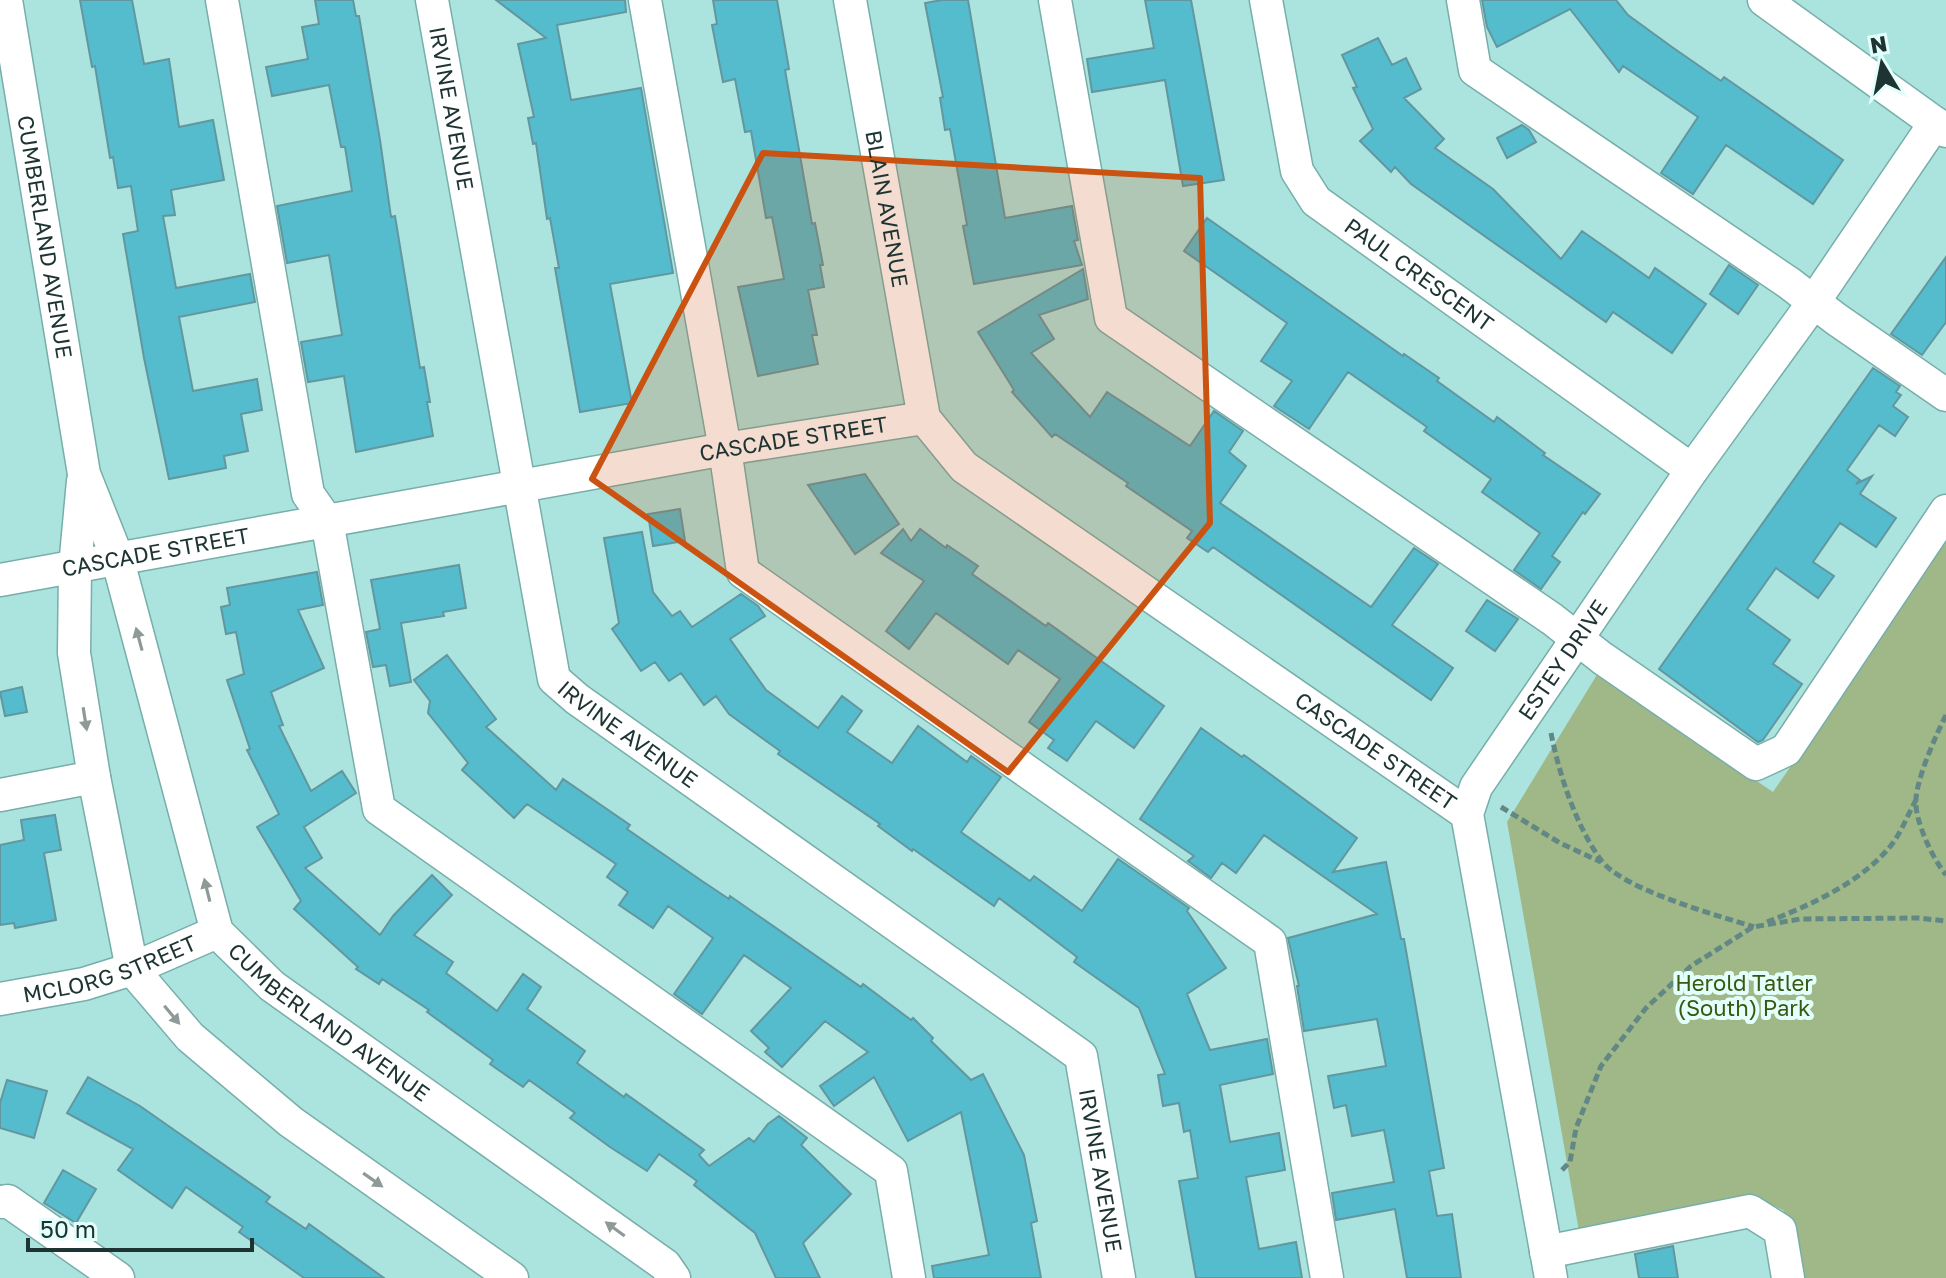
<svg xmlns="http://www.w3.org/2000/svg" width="1946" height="1278" viewBox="0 0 1946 1278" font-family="'Golos Text',sans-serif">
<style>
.park{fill:#a0b888}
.building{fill:#54bccc;stroke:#6297a0;stroke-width:2}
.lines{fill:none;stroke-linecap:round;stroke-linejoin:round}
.minor-casing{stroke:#77aeaa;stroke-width:35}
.path{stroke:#618885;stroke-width:5;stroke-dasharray:8 4;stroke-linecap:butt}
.minor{stroke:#fff;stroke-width:32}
.oneway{fill:#8e9a98}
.marked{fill:#ca5312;fill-opacity:0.2;stroke:#ca5312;stroke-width:6;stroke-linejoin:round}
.labels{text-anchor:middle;stroke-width:8;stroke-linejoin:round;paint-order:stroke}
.street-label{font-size:22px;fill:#1d3432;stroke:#e3fffc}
.park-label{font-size:22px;fill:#3a570f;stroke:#e3fffc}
</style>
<rect width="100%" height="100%" fill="#abe4df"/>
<path class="park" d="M1946,541V1278H1803L1796,1237L1783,1210L1759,1199L1579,1231L1507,822L1598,673L1773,792Z"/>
<path class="building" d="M80,0H132L144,64L169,59L179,127L213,120L224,180L171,190L175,215L163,216L176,288L250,274L255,302L179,317L193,391L257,379L262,410L241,414L248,451L224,456L226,468L169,479L144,358L123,234L138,231L131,186L118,188L113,157L110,158L95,66L92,67Z
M315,0H353L356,16H359L380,140L391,217L395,216L420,368L424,367L430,402H427L433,436L356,452L344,376L308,382L301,342L342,335L329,255L287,263L277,206L352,191L345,147H341L329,85L272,96L266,67L308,59L302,27L319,24Z
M496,0H625L626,12L557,25L571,100L641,88L673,273L610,284L632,403L580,412L555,268H559L550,218L547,219L536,143L533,144L528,118L534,117L518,44L546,38Z
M713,0H777L789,69L785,70L812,224L815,223L823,265H820L824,287L808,290L817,335H812L818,364L758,376L738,287L784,279L772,217L766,218L751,131L745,132L735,79L723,82L712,25L717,24Z
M942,0H968L1005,218L1072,206L1078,240L1074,241L1082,265L974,284L963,226L967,225L950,129L945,130L940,98L943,97L925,3Z
M1145,0H1191L1224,180L1183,186L1165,80L1092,92L1087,59L1154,48Z
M1482,0H1616L1628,15L1672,47L1721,81L1724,77L1843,160L1813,204L1726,145L1693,194L1661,173L1698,117L1623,66L1619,72L1570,9L1497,47L1487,27Z
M1378,38L1392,65L1406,58L1421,89L1404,98L1444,139L1435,148L1493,189L1561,259L1582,231L1649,278L1655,268L1706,304L1672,353L1613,312L1606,322L1411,184L1395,167L1391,172L1360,141L1373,129L1353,88L1357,87L1342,55Z
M1522,125L1529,130L1536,142L1507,158L1497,138Z
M1207,218L1403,356L1404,354L1439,378L1437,381L1494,422L1497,417L1545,453L1543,455L1600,494L1585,514L1583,512L1552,556L1560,562L1541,589L1514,570L1540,533L1482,492L1491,479L1424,431L1427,427L1348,372L1309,429L1274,406L1292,381L1261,361L1287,323L1184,251Z
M1946,257V322L1922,355L1891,334Z
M1729,265L1758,285L1738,314L1710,294Z
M1083,269L1088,299L1039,315L1054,339L1031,353L1090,417L1107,392L1190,446L1214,411L1243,431L1229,452L1246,466L1220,503L1371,607L1414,548L1438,564L1392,625L1453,668L1431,700L1213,547L1208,552L1187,538L1192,531L1126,486L1128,483L1055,434L1052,437L1012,392L1014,390L978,332Z
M1873,368L1900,386L1896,392L1901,395L1893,406L1908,417L1895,436L1879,425L1847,470L1860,480L1856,484L1872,476L1860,494L1896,518L1876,547L1840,523L1813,562L1834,576L1818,598L1776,568L1747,609L1790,640L1773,664L1802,684L1763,740L1758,742L1659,669Z
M865,474L899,524L855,554L808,485Z
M680,509L685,541L653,546L648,514Z
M903,529L911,541L920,529L946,548L947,545L978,566L972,574L1046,626L1048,623L1164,706L1134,748L1096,721L1067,761L1048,748L1054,740L1029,722L1060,679L1018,650L1008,664L936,613L909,649L886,631L924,581L881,553Z
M642,532L653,592L672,616L680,611L692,627L741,594L758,606L765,616L730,639L766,690L818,728L842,696L862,711L847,732L892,763L918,726L967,762L971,756L1001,777L961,832L1030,881L1034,876L1082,911L1118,859L1189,908L1187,911L1226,968L1187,994L1210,1050L1267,1039L1273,1074L1220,1085L1230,1142L1279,1133L1285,1170L1246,1177L1259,1249L1296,1242L1302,1278H1196L1179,1181L1198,1178L1190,1130L1184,1132L1179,1103L1163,1106L1158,1075L1165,1074L1139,1008L1074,962L1077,957L999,898L994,906L913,849L912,851L878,826L880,824L778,754L780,751L729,714L716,696L704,705L681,673L669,681L655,662L641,671L612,629L619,623L604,538Z
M459,565L466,608L443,612L444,616L401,623L411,682L390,686L386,665L373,667L366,632L380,629L371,580Z
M317,572L323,605L298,610L324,668L271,692L283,725L279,726L311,791L342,771L356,793L304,827L322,858L305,868L380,935L393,916L432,875L452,895L414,935L453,962L446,973L497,1011L523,974L541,987L527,1009L585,1051L577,1063L624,1097L626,1094L704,1150L699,1155L709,1166L749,1138L754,1142L768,1124L779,1116L807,1138L801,1145L851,1194L803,1243L820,1278H776L755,1233L694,1185L697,1181L659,1154L647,1171L610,1147L570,1118L575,1113L529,1080L523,1087L490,1064L493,1060L427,1012L429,1010L382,979L379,984L356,969L358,967L294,909L301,901L257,827L279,814L247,750L250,749L227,680L244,674L236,632L226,634L221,607L230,605L227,588Z
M1487,600L1518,619L1495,651L1466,631Z
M447,655L496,719L486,727L556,790L563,779L630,825L627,829L702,881L729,899L730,896L861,987L863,984L911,1020L913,1018L933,1038L931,1041L971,1080L983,1074L1024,1155L1037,1221L1031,1223L1041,1278H934L932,1266L989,1255L961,1112L908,1141L874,1077L834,1106L820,1086L868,1052L825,1021L782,1067L765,1052L769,1048L751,1031L791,988L744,955L702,1014L674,994L713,938L668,906L653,928L619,905L628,892L607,877L616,864L527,804L514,818L462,770L468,763L428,713L430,701L414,680Z
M22,687L27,712L5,716L0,692Z
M1201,728L1242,757L1244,755L1357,838L1333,872L1386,862L1401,939H1404L1444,1168L1429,1171L1437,1216L1452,1214L1461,1278H1407L1395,1209L1336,1220L1332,1193L1394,1182L1384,1130L1352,1136L1346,1105L1334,1108L1328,1076L1386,1066L1377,1019L1304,1031L1297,986H1299L1288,938L1377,914L1264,835L1236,873L1222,863L1211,878L1188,861L1194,856L1140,819Z
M55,815L61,850L44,853L56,920L15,928L14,923L0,925V845L24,840L21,820Z
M88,1077L140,1106L270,1197L266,1202L306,1229L309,1224L384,1278H304L239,1232L243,1227L186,1187L172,1208L118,1170L133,1149L67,1113Z
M7,1080L47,1091L34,1138L0,1128V1103Z
M63,1170L96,1189L76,1223L44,1203Z
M1673,1246L1678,1278H1639L1635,1254Z"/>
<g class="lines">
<defs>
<g id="minor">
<path id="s1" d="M6,0L84,474L117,557L217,932L272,986L665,1265L674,1278"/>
<path d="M222,0L308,494L327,521L379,809L891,1171L909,1278"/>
<path id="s2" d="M432,0L554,679L577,699L1081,1056L1119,1278"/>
<path d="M645,0L725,449L743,572L1270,942L1327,1278"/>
<path id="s3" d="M850,0L924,418L964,467L1467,814"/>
<path d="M1055,0L1111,318L1552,619L1602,658L1756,764L1786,750L1946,511"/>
<path id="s4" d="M1266,0L1297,171L1316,201L1692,470"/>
<path d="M1463,0L1475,70L1789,283L1836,319L1946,395"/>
<path d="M1764,0L1946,131"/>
<path d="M83,481L75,567L74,653L94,777L132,969L190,1037L291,1122L512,1278"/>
<path id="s5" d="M0,580L725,449L924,418"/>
<path d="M0,795L94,777"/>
<path id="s6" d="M0,999L84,984L132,969L217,932"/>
<path d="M0,1202L8,1201L118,1278"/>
<path d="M1546,1252L1750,1211L1780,1230L1788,1278"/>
<path id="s7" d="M1551,1278L1467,814L1476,787L1692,470L1813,303L1935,123"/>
</g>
</defs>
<use href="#minor" class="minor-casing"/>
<path class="path" d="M1946,715C1936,735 1917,778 1916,799C1914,820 1933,859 1946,875
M1551,733C1559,774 1576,826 1601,860C1623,890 1717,915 1754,927
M1501,807L1560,843L1601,862
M1767,922C1808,906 1858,884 1888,849C1900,836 1907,816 1916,800
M1562,1170L1570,1162L1576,1128L1601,1066L1646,1008L1691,966L1753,927L1800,919L1918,918L1946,921"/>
<use href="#minor" class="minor"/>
</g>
<defs><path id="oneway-solid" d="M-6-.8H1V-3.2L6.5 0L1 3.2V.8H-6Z" transform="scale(2)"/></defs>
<g class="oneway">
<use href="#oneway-solid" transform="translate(139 639) rotate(-105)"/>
<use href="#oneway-solid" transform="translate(85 719) rotate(81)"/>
<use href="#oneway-solid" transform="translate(207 890) rotate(-104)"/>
<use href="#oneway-solid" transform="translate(172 1015) rotate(50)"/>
<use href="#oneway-solid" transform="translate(373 1180) rotate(35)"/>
<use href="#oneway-solid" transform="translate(615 1229) rotate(-144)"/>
</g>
<path class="marked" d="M763,153L1200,178L1210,523L1008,772L592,479Z"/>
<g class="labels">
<g class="street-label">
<text dy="8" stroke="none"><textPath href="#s2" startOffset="110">IRVINE AVENUE</textPath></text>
<text dy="8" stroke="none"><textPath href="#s3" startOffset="212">BLAIN AVENUE</textPath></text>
<text dy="8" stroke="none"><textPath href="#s1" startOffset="240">CUMBERLAND AVENUE</textPath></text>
<text dy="8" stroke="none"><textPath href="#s4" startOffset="336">PAUL CRESCENT</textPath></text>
<text dy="8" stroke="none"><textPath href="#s5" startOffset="806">CASCADE STREET</textPath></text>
<text dy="8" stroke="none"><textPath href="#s5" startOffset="158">CASCADE STREET</textPath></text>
<text dy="8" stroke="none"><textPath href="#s7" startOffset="654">ESTEY DRIVE</textPath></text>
<text dy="8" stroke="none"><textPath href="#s2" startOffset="782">IRVINE AVENUE</textPath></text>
<text dy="8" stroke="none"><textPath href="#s3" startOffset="988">CASCADE STREET</textPath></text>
<text dy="8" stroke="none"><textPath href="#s6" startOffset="114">MCLORG STREET</textPath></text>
<text dy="8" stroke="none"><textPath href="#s1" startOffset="1102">CUMBERLAND AVENUE</textPath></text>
<text dy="8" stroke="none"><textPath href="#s2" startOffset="1454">IRVINE AVENUE</textPath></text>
</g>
<g class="park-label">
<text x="1744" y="991">Herold Tatler<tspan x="1744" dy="25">(South) Park</tspan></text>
</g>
</g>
<g transform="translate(1882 64) rotate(350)" stroke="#e3fffc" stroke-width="6" paint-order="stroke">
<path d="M0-6L14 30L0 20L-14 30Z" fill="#1d3432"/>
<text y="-12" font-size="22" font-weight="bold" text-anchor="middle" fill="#1d3432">N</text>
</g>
<path d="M28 1238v12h224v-12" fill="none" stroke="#1d3432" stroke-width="4"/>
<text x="40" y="1238" font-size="24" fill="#1d3432" stroke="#e3fffc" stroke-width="6" paint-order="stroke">50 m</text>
</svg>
